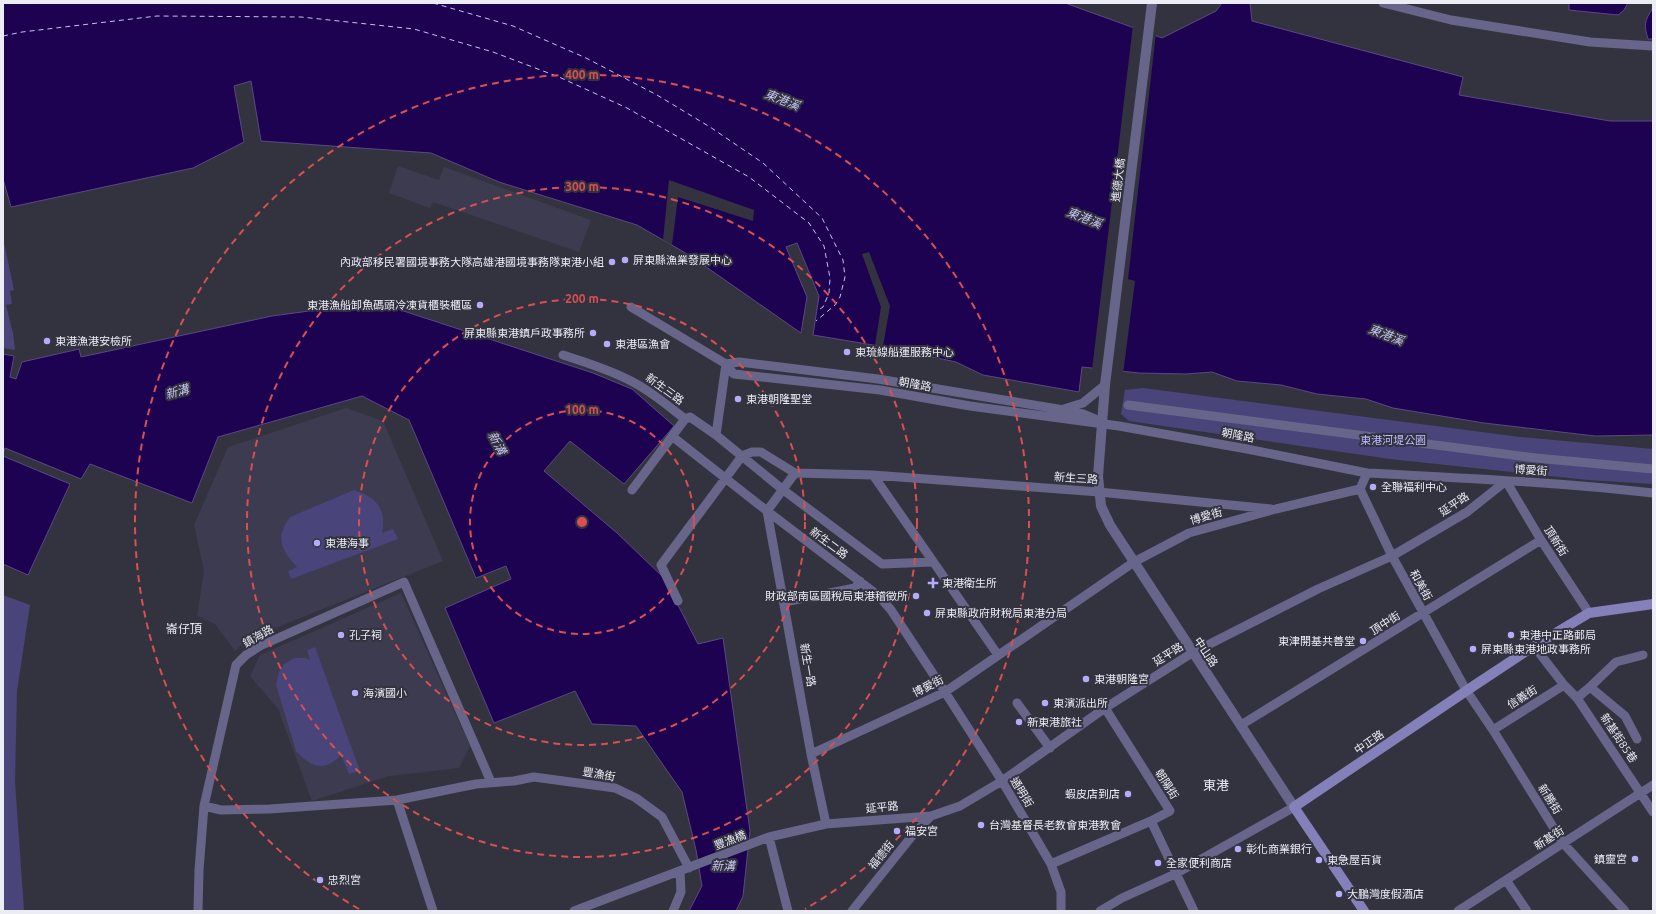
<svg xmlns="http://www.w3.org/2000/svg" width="1656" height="914" viewBox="0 0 1656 914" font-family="Ubuntu,'Noto Sans TC',sans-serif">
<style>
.built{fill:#3c3b4f}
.green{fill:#494479}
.water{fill:#1d0252;stroke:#5b4883}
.pier{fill:#333340}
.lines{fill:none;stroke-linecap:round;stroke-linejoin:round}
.ferry{stroke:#c6c4f1;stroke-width:1;stroke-dasharray:5 4;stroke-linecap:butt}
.minor{stroke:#67668a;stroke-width:9}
.tertiary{stroke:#67668a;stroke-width:10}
.secondary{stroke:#8480b9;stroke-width:10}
.ring{fill:none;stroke:#da4f51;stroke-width:2;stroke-dasharray:7 5}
.poi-dot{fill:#b2adf9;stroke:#333340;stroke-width:1.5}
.labels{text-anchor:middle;stroke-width:4;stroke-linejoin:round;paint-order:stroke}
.street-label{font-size:11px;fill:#ececf5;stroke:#333340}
.poi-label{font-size:11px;fill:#ececf5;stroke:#333340;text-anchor:start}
.park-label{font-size:11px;fill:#bfbcff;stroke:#333340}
.water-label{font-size:12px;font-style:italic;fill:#c6c4f1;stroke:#333340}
.neighbourhood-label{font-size:12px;fill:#ececf5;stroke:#333340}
.quarter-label{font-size:13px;fill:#ececf5;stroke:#333340}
.centre{fill:#da4f51;stroke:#333340;stroke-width:2}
.ring-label{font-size:12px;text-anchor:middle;font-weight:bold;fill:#da4f51;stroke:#333340;stroke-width:4;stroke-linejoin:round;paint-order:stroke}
</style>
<rect width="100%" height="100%" fill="#333340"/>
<path class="built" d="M398,166L439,180L444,167L591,220L579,252L433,202L430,208L389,193Z
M346,408L383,421L443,561L248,639L235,651L215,624L197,616L204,571L194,525L228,447Z
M401,593L470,746L459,768L389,776L312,801L278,709L250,676L260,655Z"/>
<path class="green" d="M3,238L14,290L10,291L12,304L6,305L13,333L15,350L3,348Z
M1143,388L1520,437L1653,449V484L1588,480L1390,459L1129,421L1121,414L1125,390Z
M354,490C376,497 387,509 382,533L393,529L398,539L291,579L288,571L297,567C281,551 275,537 290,517Z
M3,595L30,605L17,691L15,782L24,910L26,911H3Z
M315,647L360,771L349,774L341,755C325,772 311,768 296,751L276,685L279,672L284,664L294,658H306L310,660L307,650Z"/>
<path class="water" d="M3,3H1065L1162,38L1216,11L1222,3H1250L1252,21L1463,77L1459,95L1610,121H1653V435L1595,436L1484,423L1393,408L1366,399L1317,394L1281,385L1237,381L1212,372L1186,374L1139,373L1082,367L1079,392L983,375L956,362L891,348L813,335L819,296L797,243L786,247L807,297L801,333L689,255L637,225L499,182L431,153L261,141L251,81L234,86L244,142L193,168L11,207L3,179Z
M1569,3H1628L1624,10L1618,15L1569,10Z
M1653,8V39H1648C1644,25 1644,21 1653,8Z
M376,302L593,373L632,389L674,426L624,484L570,441L544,471L617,533L664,578L698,644L723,638L750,831L743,896L736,911H689L702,886L696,850L682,792L636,726L592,724L575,691L494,723L445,608L511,579L506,566L476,578L409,420L362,396L218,437L192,503L90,464L81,479L5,448L3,454V354L14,356L10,377L16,379L22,362L79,349L81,357L272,316Z
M3,456L70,484L28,575L3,564Z"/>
<path class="pier" d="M1133,25L1156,33L1128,279L1135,281L1123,374L1092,370Z
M669,180L754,210L753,221L678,197L672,245L663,240Z
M869,252L890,306L883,346L875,345L881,307L862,254Z"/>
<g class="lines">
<path class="ferry" d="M3,3H6
M433,3L513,26L586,58L657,95L710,127L763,163L822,218L843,260L845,277L840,297L835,305L816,321
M3,36L22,32L157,16L301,17L414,29L493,52L559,77L627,108L749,177L809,223L824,246L830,278L829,293L823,307L817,311"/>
<path class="minor" d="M1383,3L1451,20L1590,42L1653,46
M631,307L726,364L730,370L734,374L880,390L970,406L1119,426L1247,449L1367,473
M563,355C585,362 607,369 627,379C648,389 667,405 685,419
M726,364L739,362L878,379L1064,410L1083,414L1095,419
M1128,405L1536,458L1653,469
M1064,409L1083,403L1105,385
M716,435L726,364
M673,437L767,511L879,596L891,610L945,692L1002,781L1051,864L1061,892V911
M795,473L767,511L811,754L826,824
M873,475L998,655
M1360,489L1392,556L1466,690L1493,730L1563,843L1625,911
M632,490L685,419L690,417L716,435L782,489L882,564L933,562
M678,601L661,565L742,456L752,452H761L795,473L873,475L953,481L1099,492L1271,509
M784,602L855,588L860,581
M1534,646L1564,685L1577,698L1653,812
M1590,687L1616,662L1643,655
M1577,698L1590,687L1625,716L1637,739
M1017,703L1050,748
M1105,708L1170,811L1151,821L1194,911
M1241,725L1541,540
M1493,730L1564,685
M811,754L945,692L1134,562L1189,533L1276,509L1360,489L1367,473C1462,478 1558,482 1653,493
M397,800L476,784L514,781L534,777L615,788L636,798L662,817L689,868
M204,806L221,810L270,809L397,800L433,911
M769,837L788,911
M1051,864L1151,821
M1506,880L1527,911
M198,911L199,870L204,806L236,665L246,655L260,646L404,582L491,782
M574,911L769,837L826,824L931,816L960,806L1002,781L1105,708L1192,653L1318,589L1392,556L1467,512L1506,481L1541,540L1589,613
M673,911L681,892L680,871
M852,911L912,836L931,816
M1100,911L1122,898L1175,874L1294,807
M1458,911L1653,785"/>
<path class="tertiary" d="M1152,3L1105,385L1098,476L1101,506L1110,525L1294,807"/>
<path class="secondary" d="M1364,911L1294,807L1475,685L1534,646L1589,613L1653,604"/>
</g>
<g class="ring">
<circle cx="582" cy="522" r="112"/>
<circle cx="582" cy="522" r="223"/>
<circle cx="582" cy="522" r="335"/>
<path d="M359 909A447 447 0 1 1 805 909"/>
</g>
<g class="poi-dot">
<circle cx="625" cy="260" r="4"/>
<circle cx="612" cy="262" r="4"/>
<circle cx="480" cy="305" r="4"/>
<circle cx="593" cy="333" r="4"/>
<circle cx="47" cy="341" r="4"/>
<circle cx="607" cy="344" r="4"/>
<circle cx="847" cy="352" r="4"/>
<circle cx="738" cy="399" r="4"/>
<circle cx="1373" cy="487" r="4"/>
<circle cx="317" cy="543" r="4"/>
<path d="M931 577h4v4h4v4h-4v4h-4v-4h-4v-4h4z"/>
<circle cx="916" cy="596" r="4"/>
<circle cx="927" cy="613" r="4"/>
<circle cx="341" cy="635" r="4"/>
<circle cx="1511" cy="635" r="4"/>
<circle cx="1363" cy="641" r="4"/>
<circle cx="1473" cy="649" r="4"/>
<circle cx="1086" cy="679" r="4"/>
<circle cx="355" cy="693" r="4"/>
<circle cx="1045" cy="703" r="4"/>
<circle cx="1019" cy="722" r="4"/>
<circle cx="1128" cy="794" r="4"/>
<circle cx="981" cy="825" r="4"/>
<circle cx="897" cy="831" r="4"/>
<circle cx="1238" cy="849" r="4"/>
<circle cx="1635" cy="859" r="4"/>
<circle cx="1319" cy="860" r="4"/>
<circle cx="1158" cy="863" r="4"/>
<circle cx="320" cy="880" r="4"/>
<circle cx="1339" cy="894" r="4"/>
</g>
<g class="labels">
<g class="street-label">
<text transform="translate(1118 180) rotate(-83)" y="4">進德大橋</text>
<text transform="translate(915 384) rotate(10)" y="4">朝隆路</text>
<text transform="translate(665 389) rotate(36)" y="4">新生三路</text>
<text transform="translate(1238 435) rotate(11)" y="4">朝隆路</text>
<text transform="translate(1531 470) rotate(4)" y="4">博愛街</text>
<text transform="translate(1076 478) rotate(4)" y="4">新生三路</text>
<text transform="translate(1454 504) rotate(-34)" y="4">延平路</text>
<text transform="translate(1206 516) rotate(-16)" y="4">博愛街</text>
<text transform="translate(1556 541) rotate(57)" y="4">頂新街</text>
<text transform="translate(829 543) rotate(37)" y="4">新生二路</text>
<text transform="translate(1421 585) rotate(61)" y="4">和美街</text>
<text transform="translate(1385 623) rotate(-32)" y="4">頂中街</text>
<text transform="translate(258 636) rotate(-29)" y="4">鎮海路</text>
<text transform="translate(1206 652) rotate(56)" y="4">中山路</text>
<text transform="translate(1168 654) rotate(-32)" y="4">延平路</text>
<text transform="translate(808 665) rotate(80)" y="4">新生一路</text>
<text transform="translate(928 686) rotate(-27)" y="4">博愛街</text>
<text transform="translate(1522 697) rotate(-32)" y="4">信義街</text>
<text transform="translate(1619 738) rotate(56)" y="4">新基街85巷</text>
<text transform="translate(1369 742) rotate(-34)" y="4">中正路</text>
<text transform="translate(599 774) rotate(10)" y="4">豐漁街</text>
<text transform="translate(1167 784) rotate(58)" y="4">朝陽街</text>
<text transform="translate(1022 792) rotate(59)" y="4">通明街</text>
<text transform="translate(1550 799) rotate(58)" y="4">新勝街</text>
<text transform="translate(882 807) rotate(-5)" y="4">延平路</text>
<text transform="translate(1549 838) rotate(-33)" y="4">新基街</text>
<text transform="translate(730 840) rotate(-21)" y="4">豐漁橋</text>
<text transform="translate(881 855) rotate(-51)" y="4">福德街</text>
</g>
<g class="poi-label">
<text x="633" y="264">屏東縣漁業發展中心</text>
<text x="604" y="266" text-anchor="end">內政部移民署國境事務大隊高雄港國境事務隊東港小組</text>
<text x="472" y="309" text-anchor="end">東港漁船卸魚碼頭冷凍貨櫃裝櫃區</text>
<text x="585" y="337" text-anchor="end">屏東縣東港鎮戶政事務所</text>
<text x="55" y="345">東港漁港安檢所</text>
<text x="615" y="348">東港區漁會</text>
<text x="855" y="356">東琉線船運服務中心</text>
<text x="746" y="403">東港朝隆聖堂</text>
<text x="1381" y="491">全聯福利中心</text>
<text x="325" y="547">東港海事</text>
<text x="942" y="587">東港衛生所</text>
<text x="908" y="600" text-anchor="end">財政部南區國稅局東港稽徵所</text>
<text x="935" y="617">屏東縣政府財稅局東港分局</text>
<text x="349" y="639">孔子祠</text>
<text x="1519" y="639">東港中正路郵局</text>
<text x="1355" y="645" text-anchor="end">東津開基共善堂</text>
<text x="1481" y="653">屏東縣東港地政事務所</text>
<text x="1094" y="683">東港朝隆宮</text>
<text x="363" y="697">海濱國小</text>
<text x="1053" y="707">東濱派出所</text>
<text x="1027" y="726">新東港旅社</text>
<text x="1120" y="798" text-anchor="end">蝦皮店到店</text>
<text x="989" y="829">台灣基督長老教會東港教會</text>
<text x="905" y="835">福安宮</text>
<text x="1246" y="853">彰化商業銀行</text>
<text x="1627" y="863" text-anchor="end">鎮靈宮</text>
<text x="1327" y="864">東急屋百貨</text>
<text x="1166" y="867">全家便利商店</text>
<text x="328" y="884">忠烈宮</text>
<text x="1347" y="898">大鵬灣度假酒店</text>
</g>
<g class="park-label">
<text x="1393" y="444">東港河堤公園</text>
</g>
<g class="water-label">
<text transform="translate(782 100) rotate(21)" y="4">東港溪</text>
<text transform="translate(1084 218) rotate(21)" y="4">東港溪</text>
<text transform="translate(1386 335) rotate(21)" y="4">東港溪</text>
<text transform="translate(177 392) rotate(-15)" y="4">新溝</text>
<text transform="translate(497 443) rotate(62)" y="4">新溝</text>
<text x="723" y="870">新溝</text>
</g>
<g class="neighbourhood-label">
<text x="184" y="633">崙仔頂</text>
</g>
<g class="quarter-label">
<text x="1216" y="790">東港</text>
</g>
</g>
<circle cx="582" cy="522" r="6" class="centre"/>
<g class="ring-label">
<text x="582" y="79">400 m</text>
<text x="582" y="191">300 m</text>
<text x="582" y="303">200 m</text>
<text x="582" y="414">100 m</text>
</g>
<rect width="1656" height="914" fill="none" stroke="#ececf5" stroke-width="8"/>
</svg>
